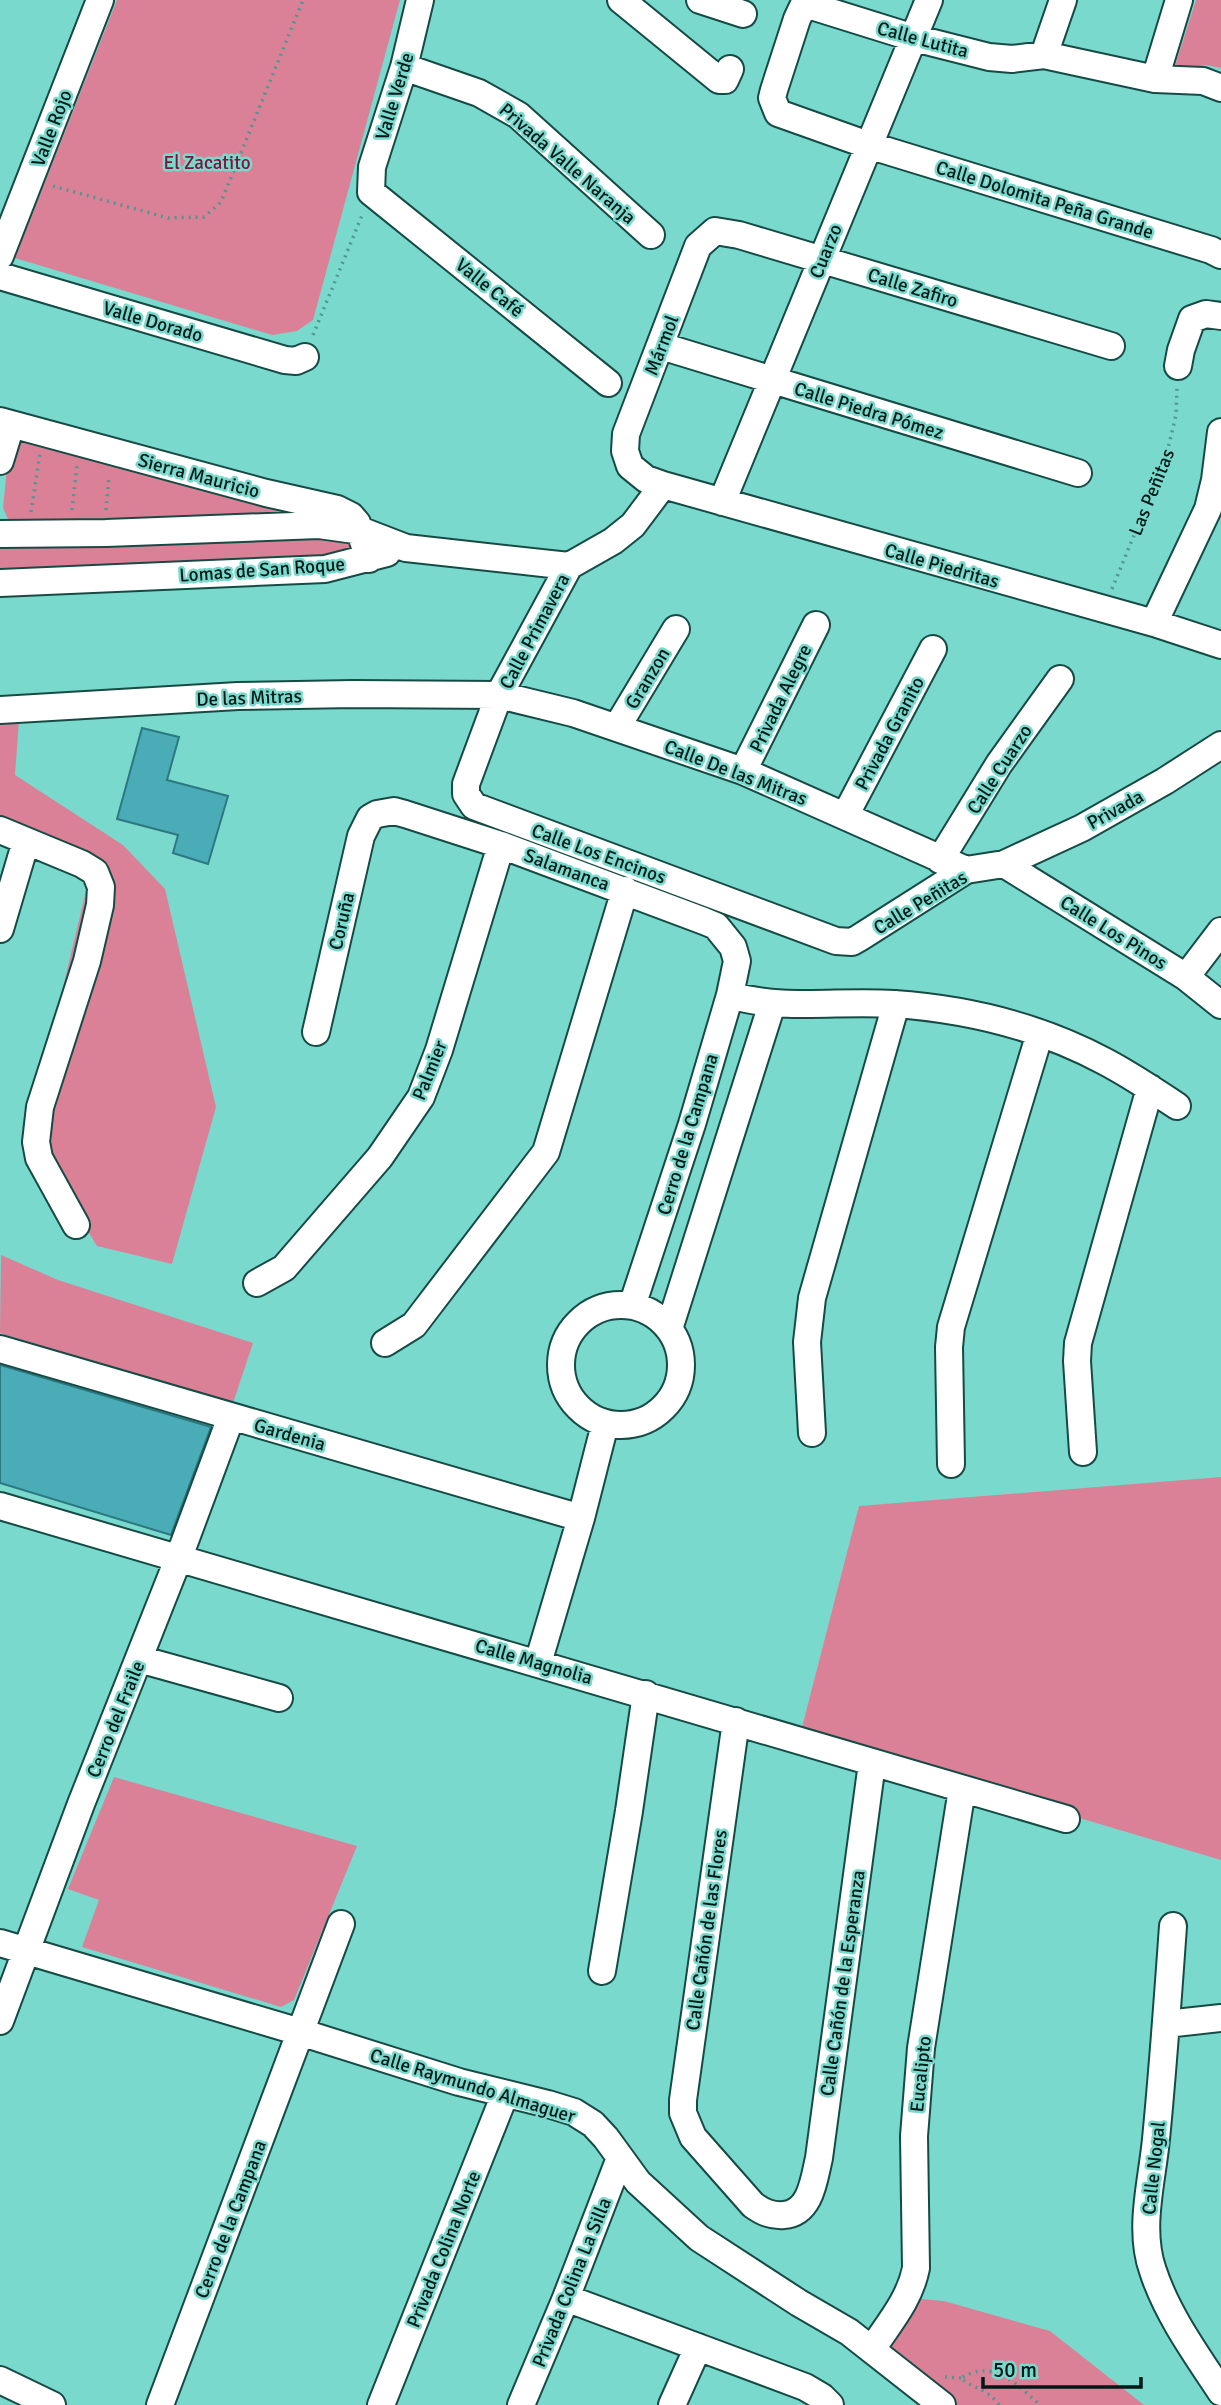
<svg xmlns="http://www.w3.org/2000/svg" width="1221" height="2405" viewBox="0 0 1221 2405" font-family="Signika,sans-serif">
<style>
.green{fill:#db8197}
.building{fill:#49acb7;stroke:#2c7880;stroke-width:2}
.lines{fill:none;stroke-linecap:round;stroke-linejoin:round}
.minor-casing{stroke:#164b45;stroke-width:30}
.path{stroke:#50978f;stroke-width:3.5;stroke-dasharray:2 5;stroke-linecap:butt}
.minor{stroke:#fff;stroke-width:26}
.labels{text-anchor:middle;stroke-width:5;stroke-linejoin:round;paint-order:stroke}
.street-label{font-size:19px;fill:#001916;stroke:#7ad9cd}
.park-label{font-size:19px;fill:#80123c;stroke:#7ad9cd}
</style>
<rect width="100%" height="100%" fill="#7ad9cd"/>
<path class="green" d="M117,0H400L313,320L297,331L272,335L15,258Z
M1196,0H1221V68L1206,65L1173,72Z
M23,439L345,521L29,531L8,519L3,508L8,458L15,444Z
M336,528L355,542L343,554L329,558L0,575V539Z
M0,720H19L15,775L123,845L165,889L216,1107L172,1264L97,1246L28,1134L92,866L0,825Z
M1,1255L58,1280L253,1343L232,1406L0,1333Z
M1221,1477V1860L800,1735L859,1506Z
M114,1777L357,1846L294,2000L281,2007L82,1947L99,1900L68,1889Z
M909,2298L944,2301L1050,2331L1144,2405H957L882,2345Z"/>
<path class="building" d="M142,728L179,737L167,780L228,796L208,864L173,853L178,835L117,819Z
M0,1365L211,1427L171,1535L0,1483Z"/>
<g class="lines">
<defs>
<path id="minor" d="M420,0L404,67L372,167L371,192L608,383
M621,0L719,80H725L730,69
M700,0L743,14
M806,0L797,19L774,90L772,98L778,113L868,145L1211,250L1221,255
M805,4L914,38L989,57L1012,59L1044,55L1155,79L1203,81L1221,88
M1044,55L1063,0
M404,67L479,93L518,115L651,235
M1155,79L1179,0
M0,256L100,0
M0,276L285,360L296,361L305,357
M661,346L1078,473
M1111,346L739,235L715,231L698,246L626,434L625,451L630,466L646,479L663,485L1154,623L1221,645
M1178,366L1181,350L1192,319L1206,314L1221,316
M0,421L266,493L337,509L351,516L357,523L369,559
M0,461L11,425
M722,502L929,0
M0,534L106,533L319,525L362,531L406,548L569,566L613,541L633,525L663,485
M569,566L499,695L466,784V794L474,806L836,941L852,942L859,938L966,870L1004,864L1082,828L1165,781L1221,745
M0,583L325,569L387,553
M1154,623L1208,509L1215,480L1221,432
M0,710L238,696L353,694L499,695L573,713L743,771L966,870
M617,727L676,629
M743,771L816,625
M845,816L933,649
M0,830L82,864L95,872L101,887L100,905L87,961L40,1107L36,1142L39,1158L76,1225
M940,860L999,764L1060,679
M1004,864L1186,977L1221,1005
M0,929L26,841
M1186,977L1221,931
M730,995C783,1011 840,1000 894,1004C967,1009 1040,1027 1104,1061C1129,1074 1153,1090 1177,1106
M316,1032L361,836L370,818L377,814L394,811L405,814L501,845L704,921L716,926L733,947L737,961L730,995L692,1124L632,1306
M257,1283L284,1268L380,1157L421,1097L439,1050L501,845
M561 1365a60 60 0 1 1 120 0a60 60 0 1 1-120 0Z
M669,1329L772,1004
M385,1343L414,1325L546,1152L625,890
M0,1349L581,1518
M812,1433L807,1342L812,1298L896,1004
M1083,1452L1077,1361L1078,1343L1150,1088
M951,1464L949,1347L951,1327L1040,1033
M0,1506L1066,1819
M139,1659L279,1698
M538,1663L581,1518L605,1424
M736,1721L683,2100V2113L693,2137L753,2205C763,2212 771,2216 784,2215C811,2213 814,2179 819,2158L872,1763
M1173,1926C1168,1997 1163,2068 1156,2139C1152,2182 1138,2229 1153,2271C1167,2314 1196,2354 1221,2392
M0,1943L300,2032L459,2082L548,2104L574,2112L593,2124L606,2138L638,2182L699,2238L799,2303L849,2332L942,2405
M602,1971L629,1811L646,1694
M0,2021L81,1804L179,1557L231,1417
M1166,2024L1221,2018
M566,2298L805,2387L822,2397L830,2405
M872,2349C890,2322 910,2299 916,2268L914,2136L921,2048L962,1789
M0,2380L52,2405
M160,2405L341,1924
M381,2405L505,2094
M521,2405L566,2298L620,2158
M672,2405L698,2347"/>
</defs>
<use href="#minor" class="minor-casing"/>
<path class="path" d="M53,186L168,218L204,217L221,202L303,0
M313,335L363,213
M72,510L77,466
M106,510L109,476
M31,512L40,453
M1112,589L1166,457L1176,415L1177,388
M945,2377L961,2378
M999,2405C986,2387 974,2390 961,2378C995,2358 1016,2384 1040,2405"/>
<use href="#minor" class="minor"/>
</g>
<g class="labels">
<g class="street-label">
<text transform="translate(923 39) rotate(15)" y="7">Calle Lutita</text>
<text transform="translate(394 96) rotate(-73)" y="7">Valle Verde</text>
<text transform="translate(51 128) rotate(-69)" y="7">Valle Rojo</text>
<text transform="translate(568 163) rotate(41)" y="7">Privada Valle Naranja</text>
<text transform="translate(1045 199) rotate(17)" y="7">Calle Dolomita Peña Grande</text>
<text transform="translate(825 251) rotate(-68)" y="7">Cuarzo</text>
<text transform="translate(490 287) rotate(39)" y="7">Valle Café</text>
<text transform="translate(913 287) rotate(17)" y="7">Calle Zafiro</text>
<text transform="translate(153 321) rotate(16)" y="7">Valle Dorado</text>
<text transform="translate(661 345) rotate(-69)" y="7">Mármol</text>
<text transform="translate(869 410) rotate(17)" y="7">Calle Piedra Pómez</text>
<text transform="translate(199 475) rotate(15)" y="7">Sierra Mauricio</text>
<text transform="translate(1151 492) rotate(-68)" y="7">Las Peñitas</text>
<text transform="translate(942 565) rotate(16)" y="7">Calle Piedritas</text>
<text transform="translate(262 569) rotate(-4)" y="7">Lomas de San Roque</text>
<text transform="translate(534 631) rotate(-62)" y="7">Calle Primavera</text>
<text transform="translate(647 678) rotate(-59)" y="7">Granzon</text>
<text transform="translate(249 697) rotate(-2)" y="7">De las Mitras</text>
<text transform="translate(780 698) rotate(-64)" y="7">Privada Alegre</text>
<text transform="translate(889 733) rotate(-62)" y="7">Privada Granito</text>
<text transform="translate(999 769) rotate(-57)" y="7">Calle Cuarzo</text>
<text transform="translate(736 772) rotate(21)" y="7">Calle De las Mitras</text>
<text transform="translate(1115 809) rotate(-29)" y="7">Privada</text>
<text transform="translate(599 853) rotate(20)" y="7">Calle Los Encinos</text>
<text transform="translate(567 869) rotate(20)" y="7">Salamanca</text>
<text transform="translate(920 902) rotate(-31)" y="7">Calle Peñitas</text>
<text transform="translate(341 921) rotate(-77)" y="7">Coruña</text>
<text transform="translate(1114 932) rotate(32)" y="7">Calle Los Pinos</text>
<text transform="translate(429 1070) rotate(-68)" y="7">Palmier</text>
<text transform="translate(687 1134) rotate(-73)" y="7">Cerro de la Campana</text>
<text transform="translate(290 1434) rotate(16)" y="7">Gardenia</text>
<text transform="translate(534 1661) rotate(16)" y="7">Calle Magnolia</text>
<text transform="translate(115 1719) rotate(-68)" y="7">Cerro del Fraile</text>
<text transform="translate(706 1930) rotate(-82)" y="7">Calle Cañón de las Flores</text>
<text transform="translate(842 1983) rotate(-82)" y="7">Calle Cañón de la Esperanza</text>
<text transform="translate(920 2074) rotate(-84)" y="7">Eucalipto</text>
<text transform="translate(473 2085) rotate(17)" y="7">Calle Raymundo Almaguer</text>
<text transform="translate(1153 2168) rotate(-84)" y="7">Calle Nogal</text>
<text transform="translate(230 2219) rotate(-69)" y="7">Cerro de la Campana</text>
<text transform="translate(443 2249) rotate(-68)" y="7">Privada Colina Norte</text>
<text transform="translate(571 2282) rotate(-68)" y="7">Privada Colina La Silla</text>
</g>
<g class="park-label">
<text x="207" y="169">El Zacatito</text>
</g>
</g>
<path d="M983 2377v10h158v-10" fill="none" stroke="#001916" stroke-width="3.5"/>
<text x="993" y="2377" font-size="21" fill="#001916" stroke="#7ad9cd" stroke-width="5" paint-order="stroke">50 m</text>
</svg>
